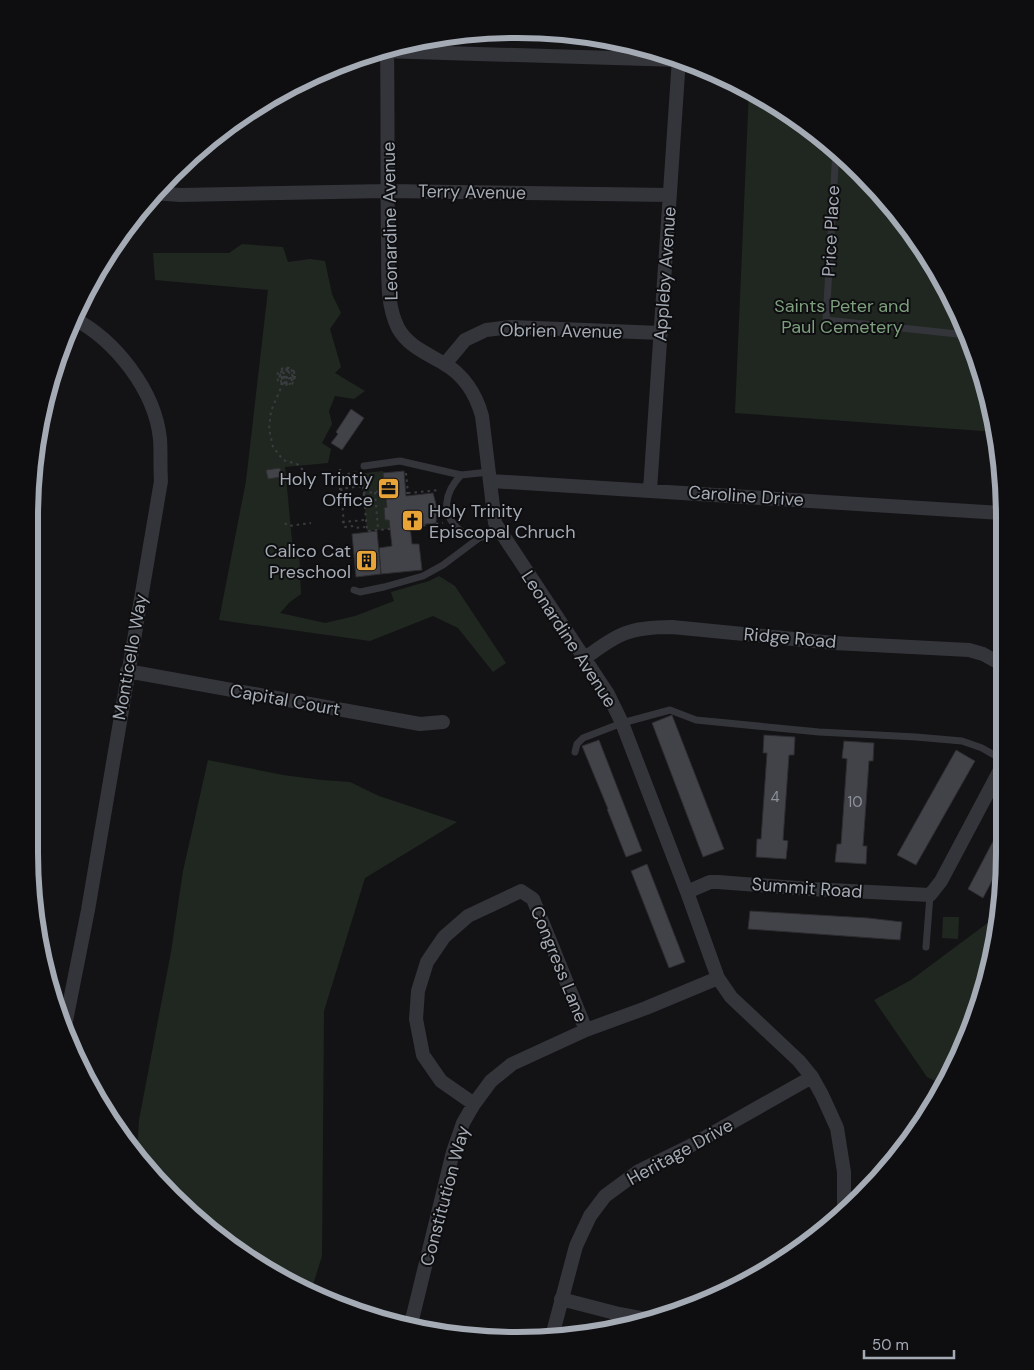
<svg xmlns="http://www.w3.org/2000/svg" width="1034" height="1370" viewBox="0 0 1034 1370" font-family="'DM Sans',sans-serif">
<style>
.green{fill:#202720}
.building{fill:#424348;stroke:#2d2d31}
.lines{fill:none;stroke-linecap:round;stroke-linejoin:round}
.path{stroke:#3a3c40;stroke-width:2;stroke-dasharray:2.5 4;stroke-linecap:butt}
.lane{stroke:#34353a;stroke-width:7}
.street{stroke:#34353a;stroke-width:14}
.labels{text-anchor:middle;stroke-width:4;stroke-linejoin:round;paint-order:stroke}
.number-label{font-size:15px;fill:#8c919a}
.street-label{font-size:18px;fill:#a5abb5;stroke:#0e0e10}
.park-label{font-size:18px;fill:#7d9f7d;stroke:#0e0e10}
.poi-label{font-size:18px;fill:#a5abb5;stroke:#0e0e10;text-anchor:end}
.rim{fill:none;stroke:#a5abb5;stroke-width:6}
</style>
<rect width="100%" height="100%" fill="#131315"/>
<path class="green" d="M749,90L788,111L862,172L923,246L979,360L996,432L735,413Z
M242,244L283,247L288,262L310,259L325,261L332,294L341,313L330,329L341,367L335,373L365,391L354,399L335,396L329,411L332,424L322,443L331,449L328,463L285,467L293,551L299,550L301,594L290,602L280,613L325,623L355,616L394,601L391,592L429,581L439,576L455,586L506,663L493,672L458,628L433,616L370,641L219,620L246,481L268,290L155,280L153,253H229Z
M383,471L387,507L384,508L385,520H389L390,529L367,531L362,475L365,473Z
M208,760L283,775L322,780L350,782L379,796L457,822L365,878L324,1011L322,1256L310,1294L301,1291L172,1198L137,1152L139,1120L171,952L183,871Z
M1001,913L979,1010L945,1086L927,1077L874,1000L911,980Z
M943,917H959L958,939L942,938Z"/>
<path class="building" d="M351,409L364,418L342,450L331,443L338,434L336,432Z
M280,468L281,477L268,479L266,470Z
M404,471L406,496L433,493L437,508L436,523L410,526L412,544H419L422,570L381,574L379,548L392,546L389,520H385L384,508L387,507L383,473Z
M377,531L381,574L356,577L352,534Z
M672,715L724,849L703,857L652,723Z
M764,735L795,737L794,755H789L783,840L788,841L786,859L756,857L757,839H761L767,753H763Z
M599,740L642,851L626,857L607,809H608L582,746Z
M844,741L874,743L873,761H869L863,846H867L866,864L835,862L837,844H841L847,759L842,758Z
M956,750L975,761L916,865L897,855Z
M1001,826V864L983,898L968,889Z
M647,864L685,962L669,968L631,871Z
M750,911L868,918L902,922L900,940L748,929Z"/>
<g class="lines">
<path class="path" d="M287,376L285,380L283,375L284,378L287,375L288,376L286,379L290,378L286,380L283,385L292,384L295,379V373C290,365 281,366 277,375L278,381L281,384L283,381L280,373L281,382L279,374L285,368L290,369L283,370L281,372C288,370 292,370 293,379V373L291,369L294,372L295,377L290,384H285L292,380L286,382L291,379V374L287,371L282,374V379L284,381L271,411L269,429L273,447L283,460L297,464L306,473
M340,469L344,527L352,526L355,528L365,527
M406,473L408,493H406
M362,474L367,531L390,529
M341,475L359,472
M339,489L363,486
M375,492L378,529
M363,493L385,491
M408,493L440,490
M342,522L365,520
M285,523L288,526L311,523
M410,527L443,523"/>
<path class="lane" d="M836,150L826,320L967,335
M364,466L400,461L461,475L489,472
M461,475C445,492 439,514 461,531C466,535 473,536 479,538
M354,590L360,592L384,587L423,576L443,565L479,538L499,532
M575,752L577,744L583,738L622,723L670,710L696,720L819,732L916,737L962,741L982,748L1001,759
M926,947L930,895"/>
<path class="street" d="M387,49C388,113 387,178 388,242C389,271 385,302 398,328C408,346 426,353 443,363C463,374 476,394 482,416L495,523L608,694L622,723L687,892L718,978L731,997L799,1061L812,1077L822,1095L837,1128L844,1172V1213
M380,51L679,60
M153,193L180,195L387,191L670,195
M445,364L465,340L486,330L511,327L661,333
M491,481L1001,513
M650,490L679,58
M584,659C618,633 630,627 672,627L834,643L969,650L983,654L1001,664
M127,671L420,724L443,722
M687,892L710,882H718L810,889L930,895L941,881L1001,768
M65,1026L88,910L161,481C160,467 161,452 160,439C155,390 115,340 73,318
M474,1104L441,1081L423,1055L416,1019L418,991L427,962L444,937L468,916L521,891L533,899L586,1030
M561,1299L619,1314L651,1320
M410,1328L453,1152L463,1123L474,1104L491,1081L512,1064L586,1030L646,1008L718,978
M551,1340L576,1246L590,1216L605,1196L639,1171L690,1146L812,1077"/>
</g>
<defs>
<symbol id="office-square" viewBox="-11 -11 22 22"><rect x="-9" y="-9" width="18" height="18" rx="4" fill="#e9a437" stroke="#0e0e10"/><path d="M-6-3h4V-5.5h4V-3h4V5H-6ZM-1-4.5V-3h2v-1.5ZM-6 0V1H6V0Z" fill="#111"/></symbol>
<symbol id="church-square" viewBox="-11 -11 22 22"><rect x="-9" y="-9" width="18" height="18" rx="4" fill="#e9a437" stroke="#0e0e10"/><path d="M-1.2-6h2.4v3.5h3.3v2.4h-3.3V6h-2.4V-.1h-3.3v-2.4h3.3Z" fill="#111"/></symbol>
<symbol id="building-square" viewBox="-11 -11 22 22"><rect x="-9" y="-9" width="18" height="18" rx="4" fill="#e9a437" stroke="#0e0e10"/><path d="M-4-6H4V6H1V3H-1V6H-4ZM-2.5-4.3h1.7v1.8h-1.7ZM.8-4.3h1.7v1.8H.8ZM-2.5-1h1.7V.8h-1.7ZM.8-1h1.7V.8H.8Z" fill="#111"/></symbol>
</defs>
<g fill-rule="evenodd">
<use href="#office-square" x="376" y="476" width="25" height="25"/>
<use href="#church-square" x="400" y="508" width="25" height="25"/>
<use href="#building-square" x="354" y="548" width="25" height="25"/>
</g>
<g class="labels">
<g class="number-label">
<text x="775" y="802">4</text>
<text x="855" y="807">10</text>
</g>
<g class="street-label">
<text transform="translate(472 192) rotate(1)" y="6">Terry Avenue</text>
<text transform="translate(390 221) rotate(-91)" y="6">Leonardine Avenue</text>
<text transform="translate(831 231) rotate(-87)" y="6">Price Place</text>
<text transform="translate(665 274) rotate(-86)" y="6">Appleby Avenue</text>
<text transform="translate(561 331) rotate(1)" y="6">Obrien Avenue</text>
<text transform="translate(746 496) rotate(4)" y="6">Caroline Drive</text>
<text transform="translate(790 638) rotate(5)" y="6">Ridge Road</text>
<text transform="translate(569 639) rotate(57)" y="6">Leonardine Avenue</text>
<text transform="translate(130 657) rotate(-80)" y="6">Monticello Way</text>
<text transform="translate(285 700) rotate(10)" y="6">Capital Court</text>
<text transform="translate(807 888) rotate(4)" y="6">Summit Road</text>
<text transform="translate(559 964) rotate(68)" y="6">Congress Lane</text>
<text transform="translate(680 1152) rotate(-29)" y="6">Heritage Drive</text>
<text transform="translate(445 1196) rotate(-75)" y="6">Constitution Way</text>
</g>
<g class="park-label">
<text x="842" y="312">Saints Peter and<tspan x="842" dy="21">Paul Cemetery</tspan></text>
</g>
<g class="poi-label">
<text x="373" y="485">Holy Trintiy<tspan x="373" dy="21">Office</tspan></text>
<text x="429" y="517" text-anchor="start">Holy Trinity<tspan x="429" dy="21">Episcopal Chruch</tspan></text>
<text x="351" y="557">Calico Cat<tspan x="351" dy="21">Preschool</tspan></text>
</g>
</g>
<path d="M0 0H1034V1370H0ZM517 38H517A479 479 0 0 1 996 517V853A479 479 0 0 1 517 1332H517A479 479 0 0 1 38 853V517A479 479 0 0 1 517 38Z" fill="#0e0e10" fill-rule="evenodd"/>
<path class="rim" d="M517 38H517A479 479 0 0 1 996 517V853A479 479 0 0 1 517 1332H517A479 479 0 0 1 38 853V517A479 479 0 0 1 517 38Z"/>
<path d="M864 1350v8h90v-8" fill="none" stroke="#a5abb5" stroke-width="2.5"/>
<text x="872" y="1350" font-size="15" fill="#a5abb5" stroke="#0e0e10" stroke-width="4" paint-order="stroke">50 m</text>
</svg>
